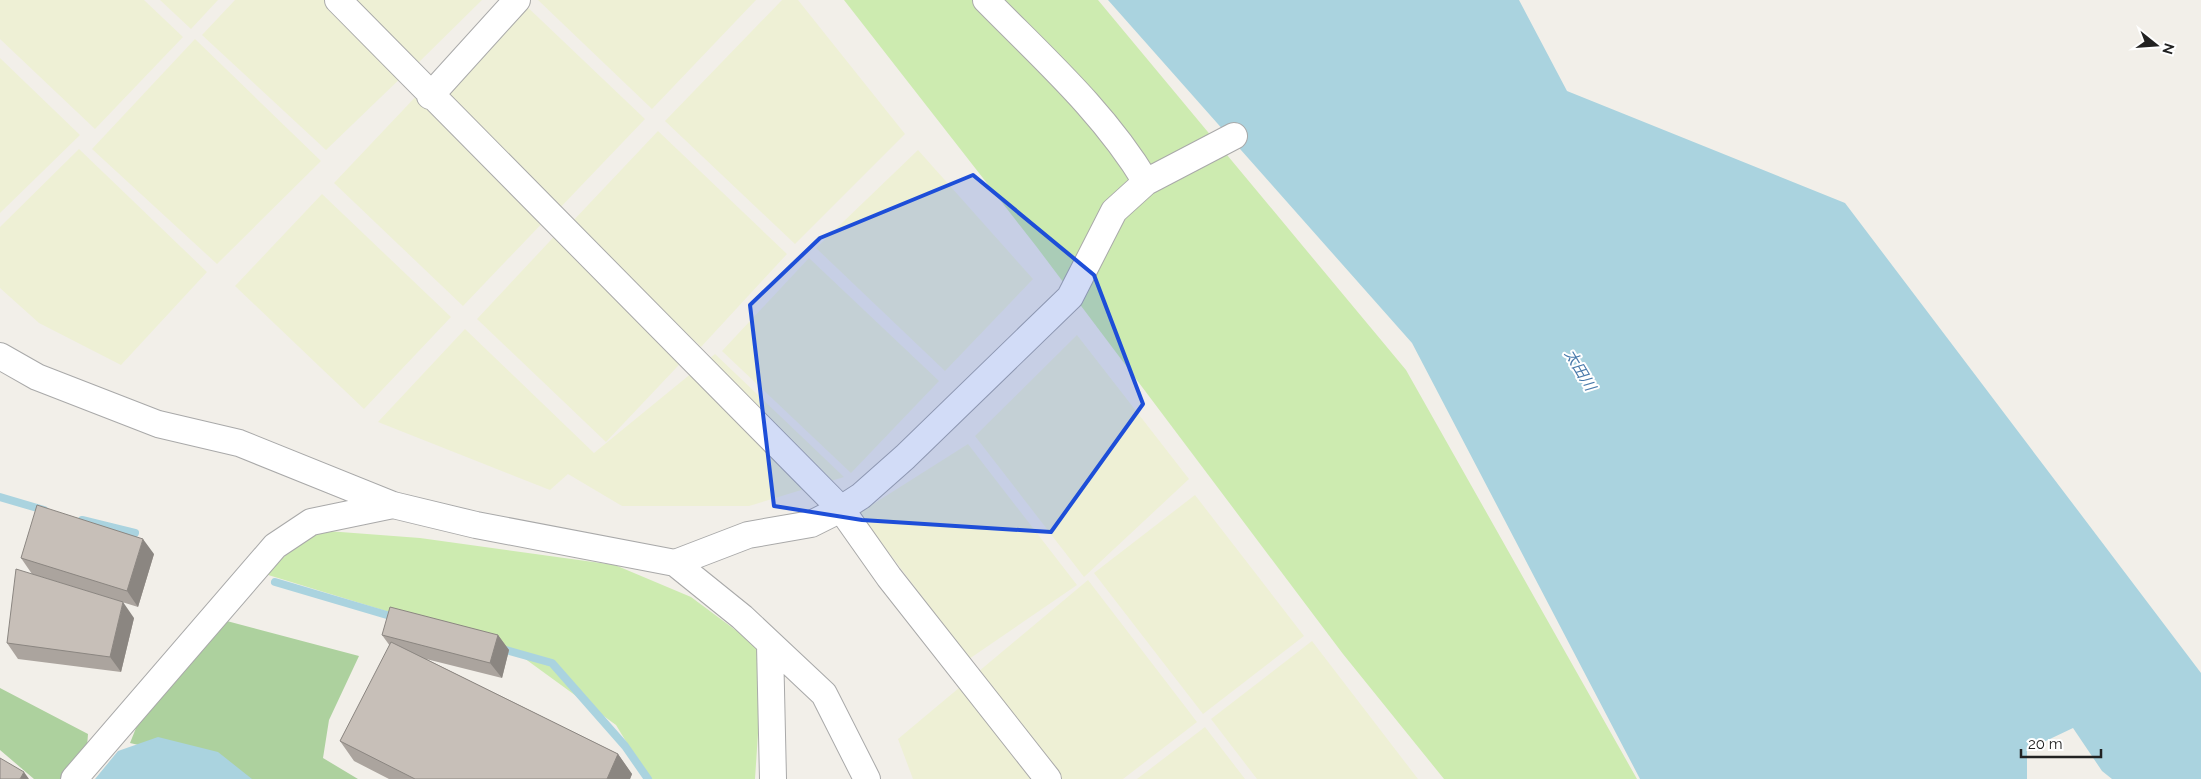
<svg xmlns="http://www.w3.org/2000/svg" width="2201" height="779" viewBox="0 0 2201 779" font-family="Raleway,'Noto Sans JP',sans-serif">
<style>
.farmland{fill:#eef0d5}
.grass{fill:#cdebb0}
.forest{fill:#add19e}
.water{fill:#aad3df}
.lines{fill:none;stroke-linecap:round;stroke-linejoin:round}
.stream{stroke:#aad3df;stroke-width:8}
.minor-casing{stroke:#a9a9a9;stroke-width:28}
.minor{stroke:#fff;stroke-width:26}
.wall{fill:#aba49e}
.shaded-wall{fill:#8b8681}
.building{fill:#c7bfb8;stroke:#8b8681}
.marked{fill:#1d4ed8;fill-opacity:0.2;stroke:#1d4ed8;stroke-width:4;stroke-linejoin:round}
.labels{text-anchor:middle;stroke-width:4;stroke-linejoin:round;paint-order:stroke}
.water-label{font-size:15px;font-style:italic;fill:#4a7aab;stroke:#fff}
</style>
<rect width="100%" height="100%" fill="#f2efe9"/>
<path class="farmland" d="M0,0H144L183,37L95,129L0,39Z
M160,0H218L191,29Z
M235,0H339L407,72L326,150L202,35Z
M352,0H482L414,67Z
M520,0L645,119L557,211L428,88Z
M538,0H756L652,109Z
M782,0H798L905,134L795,244L665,121Z
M195,39L321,161L217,264L92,149Z
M0,58L80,135L0,213Z
M421,91L551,214L463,306L334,183Z
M658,131L787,254L701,347L571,223Z
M79,149L207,272L121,365L39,323L0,288V227Z
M918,150L1033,279L945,371L816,248Z
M322,194L451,317L364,409L235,286Z
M564,226L694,349L606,442L477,319Z
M809,258L939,381L851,473L722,351Z
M465,329L594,453L715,354L844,477L749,506H622L568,474L550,490L378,422Z
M1077,335L1189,479L1084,577L975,436Z
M968,444L1077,585L969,659L859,513Z
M1195,495L1304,636L1203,714L1094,573Z
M1088,580L1197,722L1123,779H913L898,739Z
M1312,641L1418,779H1257L1211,719Z
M1205,727L1245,779H1137Z"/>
<path class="grass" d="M844,0H1098L1406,370L1637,779H1444L1343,654L1036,246Z
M314,530L420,538L615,565L691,597L757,646L762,673L755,779H649L616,725L513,650L265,574Z"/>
<path class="forest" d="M223,620L359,656L329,720L323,758L358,779H218L164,751L130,743L148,698Z
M0,688L88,734L86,760L63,779H34L0,750Z"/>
<path class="water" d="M1108,0H1519L1567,91L1845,203L2201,673V779H2112L2102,771L2073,728L2027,750V779H1640L1412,343Z
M158,737L218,752L252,779H95L118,751Z"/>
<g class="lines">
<path class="stream" d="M0,497L44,510
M82,520L135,533
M275,582L397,618
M499,648L552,663L625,746L648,779"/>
<defs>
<path id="minor" d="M338,0L841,509L889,577L1048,779
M986,0C1043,58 1104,112 1146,182
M430,96L517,0
M0,356L37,377L158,424L239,443L393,505L476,525L675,563L742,617L824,694L867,779
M675,563L748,535L811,524L841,509L861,496L905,457L1070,297L1114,211L1146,182L1234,136
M770,645L773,779
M74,779L275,546L311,522L393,505"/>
</defs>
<use href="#minor" class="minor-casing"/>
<use href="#minor" class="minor"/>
</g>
<path class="wall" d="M154,554L138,607L32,574L21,558Z
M134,618L121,672L18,659L7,643Z
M382,635H498L509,650L502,678L426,659L618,754L632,774L630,779H389L354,761L340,741L390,646Z"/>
<path class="shaded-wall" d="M143,539L154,554L138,607L127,591Z
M123,602L134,618L121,672L110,657Z
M498,635L509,650L502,678L490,663Z
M618,754L632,774L630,779H607Z
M24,772L29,779H20Z"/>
<path class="building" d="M37,505L143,539L127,591L21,558Z
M16,569L123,602L110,657L7,643Z
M390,607L498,635L490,663L382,635Z
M391,642L618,754L607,779H415L340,741Z
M0,758L24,772L20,779H0Z"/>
<path class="marked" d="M973,175L1094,275L1143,404L1051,532L862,520L774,506L750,305L820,238Z"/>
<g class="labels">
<g class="water-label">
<text transform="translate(1580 370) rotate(59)" y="5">太田川</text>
</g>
</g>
<g transform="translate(2156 45) rotate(107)" stroke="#ffffff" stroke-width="4" paint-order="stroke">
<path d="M0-4L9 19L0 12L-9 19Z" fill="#222222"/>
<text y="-8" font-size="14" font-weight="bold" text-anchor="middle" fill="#222222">N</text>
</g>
<path d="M2021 749v8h80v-8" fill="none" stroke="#222222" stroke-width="2.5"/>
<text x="2028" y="749" font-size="15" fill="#222222" stroke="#ffffff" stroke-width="4" paint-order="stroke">20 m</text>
</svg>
